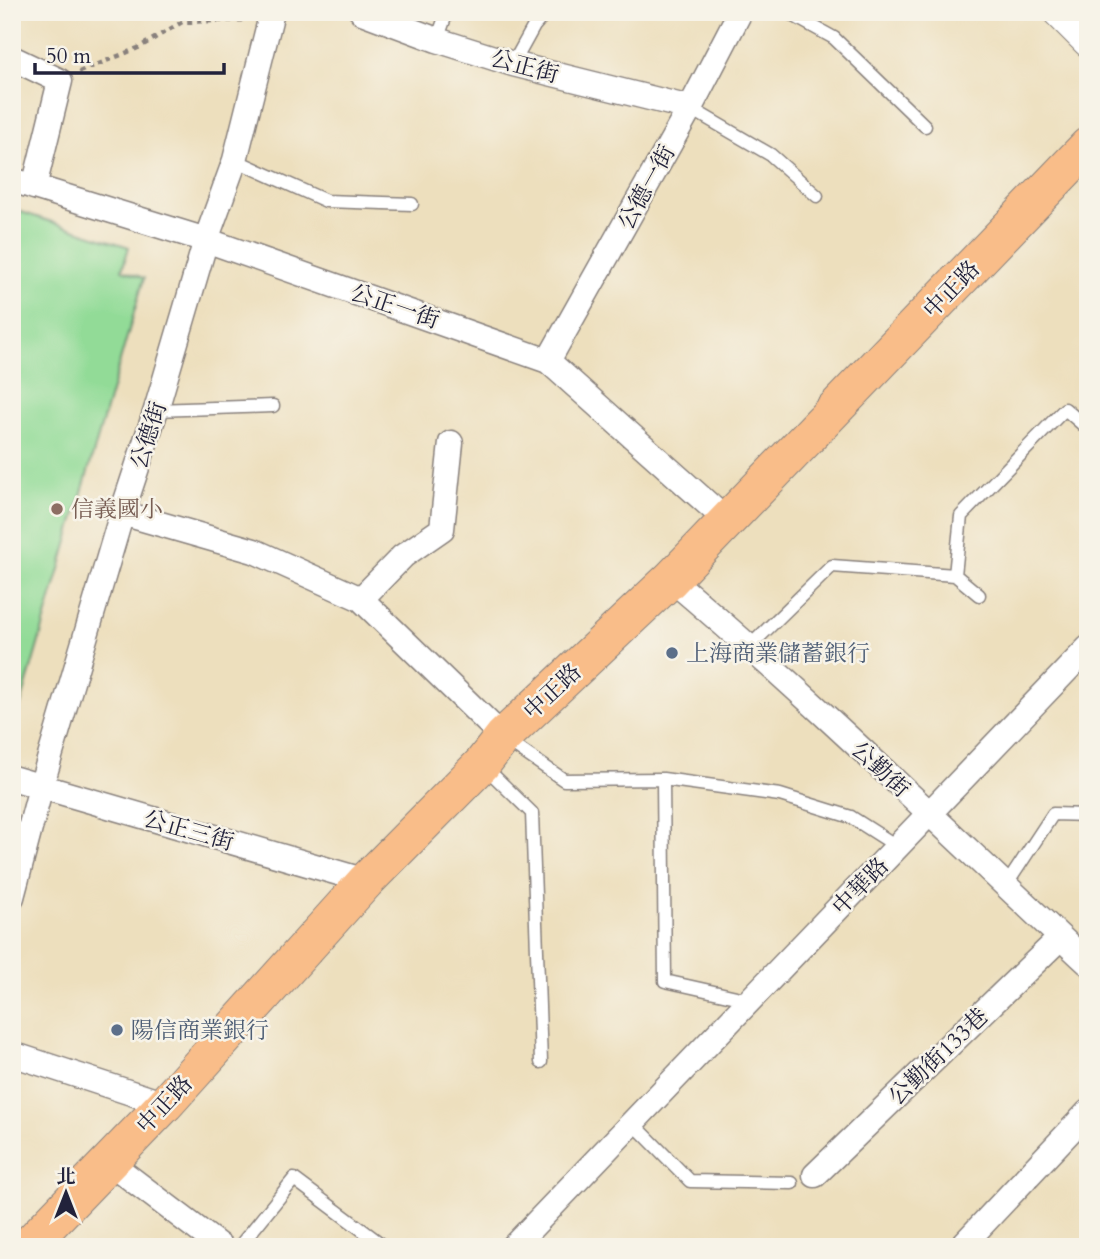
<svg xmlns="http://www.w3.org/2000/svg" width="1100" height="1259" viewBox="0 0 1100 1259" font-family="Cardo,'Noto Serif TC',serif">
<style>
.green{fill:#92db97;stroke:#5a7e69;stroke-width:2}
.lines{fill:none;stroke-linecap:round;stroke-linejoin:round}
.service-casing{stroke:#88807c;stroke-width:15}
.minor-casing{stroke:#88807c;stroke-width:27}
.tertiary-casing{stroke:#88807c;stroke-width:32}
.primary-casing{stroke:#88807c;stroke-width:39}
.path{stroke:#88807c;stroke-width:4.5;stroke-dasharray:5 5;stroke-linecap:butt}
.service{stroke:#fff;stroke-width:12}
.minor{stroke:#fff;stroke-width:24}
.tertiary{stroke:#fff;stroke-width:30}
.primary{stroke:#f9bd89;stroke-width:37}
.education-dot{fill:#8d6e63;stroke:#f7f3e8;stroke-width:2.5}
.service-dot{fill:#5c6f8a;stroke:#f7f3e8;stroke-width:2.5}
.labels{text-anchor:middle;stroke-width:5;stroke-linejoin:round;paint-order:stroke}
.street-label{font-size:23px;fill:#22223b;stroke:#f7f3e8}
.education-label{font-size:23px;fill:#785e54;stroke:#f7f3e8;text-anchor:start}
.service-label{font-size:23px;fill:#4e5e75;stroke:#f7f3e8;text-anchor:start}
</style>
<rect width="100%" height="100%" fill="#f7f3e8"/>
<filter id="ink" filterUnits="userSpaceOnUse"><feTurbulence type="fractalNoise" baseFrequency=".0143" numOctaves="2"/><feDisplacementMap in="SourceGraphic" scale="14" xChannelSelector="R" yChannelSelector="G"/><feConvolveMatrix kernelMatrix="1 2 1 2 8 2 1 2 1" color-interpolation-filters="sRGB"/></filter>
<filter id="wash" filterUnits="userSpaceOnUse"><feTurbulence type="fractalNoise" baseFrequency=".00686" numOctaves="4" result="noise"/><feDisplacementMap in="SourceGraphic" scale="28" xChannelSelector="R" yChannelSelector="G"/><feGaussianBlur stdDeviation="1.57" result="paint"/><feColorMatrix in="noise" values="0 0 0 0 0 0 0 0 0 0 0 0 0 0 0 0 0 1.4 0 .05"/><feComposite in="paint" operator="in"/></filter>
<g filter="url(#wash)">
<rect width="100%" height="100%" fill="#eddfbd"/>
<path class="green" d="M12,209L129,247L122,270L144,278L12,735Z"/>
</g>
<g filter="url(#ink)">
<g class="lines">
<defs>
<path id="service" d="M787,12L834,38L925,126
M437,40L447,12
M513,64L534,26L546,12
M690,108L771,155L817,196
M235,160L326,201L412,204
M156,410L273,406
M955,575L961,516L1065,409L1088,429
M955,575L979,595
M750,646L832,566L955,575
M506,740L564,780L663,779L780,795L851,817L898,847
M485,767L532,813L541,1062
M663,779L665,981L750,1000
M1007,884L1053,814L1088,815
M632,1122L690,1181L792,1183
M239,1247L294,1179L385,1247"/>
<path id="minor" d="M362,12L437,40L513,64L690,108
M12,58L60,81L34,187
M12,180L206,240L548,361L727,521
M548,361L690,108L740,12
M122,513L254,551L361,599L503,737
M671,579C815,701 950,834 1088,963
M361,599L403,556L442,529L451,443
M12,778L366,881
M12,897L41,787L122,513L156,410L206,240L235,160L272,12
M12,1054L165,1104
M109,1162L221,1247
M815,1175L1060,938
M513,1247L1088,648
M961,1247L1088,1112"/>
<path id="tertiary" d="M1058,12L1088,42"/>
<path id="primary" d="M27,1247L165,1104L366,881L482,764L503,737L671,579L1088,146"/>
</defs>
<use href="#service" class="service-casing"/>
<use href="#minor" class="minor-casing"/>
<use href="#tertiary" class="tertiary-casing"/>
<use href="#primary" class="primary-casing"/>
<path class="path" d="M79,72L138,48L182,22L244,20"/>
<use href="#service" class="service"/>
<use href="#minor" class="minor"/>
<use href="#tertiary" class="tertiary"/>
<use href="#primary" class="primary"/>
</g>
</g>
<circle class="education-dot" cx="57" cy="509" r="7"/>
<g class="service-dot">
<circle cx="672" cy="653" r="7"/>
<circle cx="117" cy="1030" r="7"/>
</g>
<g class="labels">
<g class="street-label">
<text transform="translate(525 66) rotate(15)" y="8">公正街</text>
<text transform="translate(646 187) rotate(-61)" y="8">公德一街</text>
<text transform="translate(951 289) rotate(-46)" y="8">中正路</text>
<text transform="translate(395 306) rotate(19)" y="8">公正一街</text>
<text transform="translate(148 435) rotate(-72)" y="8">公德街</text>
<text transform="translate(552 691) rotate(-43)" y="8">中正路</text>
<text transform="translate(881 769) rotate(43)" y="8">公勤街</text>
<text transform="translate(189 830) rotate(16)" y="8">公正三街</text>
<text transform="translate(860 886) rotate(-46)" y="8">中華路</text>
<text transform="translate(938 1056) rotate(-44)" y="8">公勤街133巷</text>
<text transform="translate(164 1104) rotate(-47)" y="8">中正路</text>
</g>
<g class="education-label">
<text x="71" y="517">信義國小</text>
</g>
<g class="service-label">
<text x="686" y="661">上海商業儲蓄銀行</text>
<text x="131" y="1038">陽信商業銀行</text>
</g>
</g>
<rect width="1100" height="1259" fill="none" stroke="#f7f3e8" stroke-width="42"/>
<g transform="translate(66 1193)" stroke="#f7f3e8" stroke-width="5" paint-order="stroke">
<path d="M0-5L12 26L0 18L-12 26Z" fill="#22223b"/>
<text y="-10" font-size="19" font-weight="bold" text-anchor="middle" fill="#22223b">北</text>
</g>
<path d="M35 63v10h189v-10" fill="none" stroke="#22223b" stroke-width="3.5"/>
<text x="46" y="63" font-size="21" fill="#22223b" stroke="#f7f3e8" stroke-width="5" paint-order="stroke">50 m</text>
</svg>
